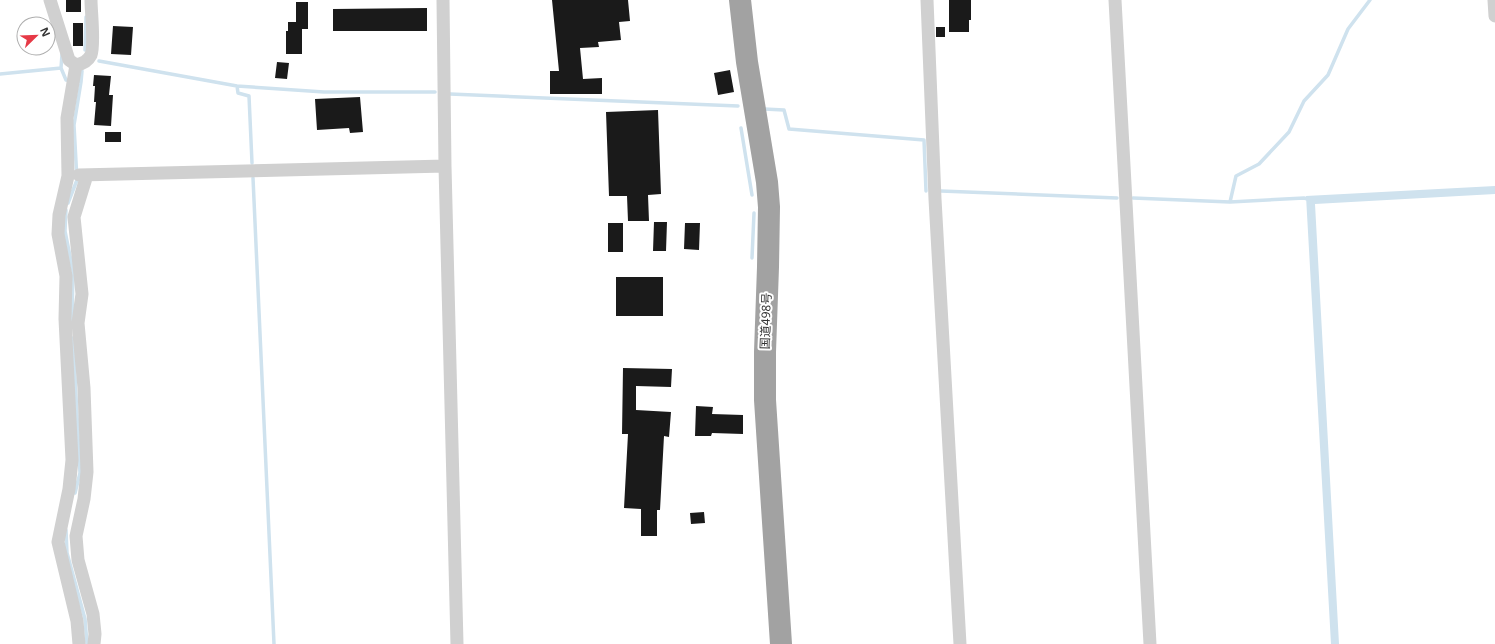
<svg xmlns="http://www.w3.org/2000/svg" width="1495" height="644" viewBox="0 0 1495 644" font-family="'Noto Sans','Noto Sans JP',sans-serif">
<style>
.water{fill:#cfe2ee}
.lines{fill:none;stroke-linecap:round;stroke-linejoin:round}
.stream{stroke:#cfe2ee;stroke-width:3.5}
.building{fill:#1a1a1a}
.minor{stroke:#d0d0d0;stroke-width:13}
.trunk{stroke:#a2a2a2;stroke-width:22}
.labels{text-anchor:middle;stroke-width:4;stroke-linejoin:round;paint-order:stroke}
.street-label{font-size:12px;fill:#333;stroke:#fff}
</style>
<rect width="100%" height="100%" fill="#fff"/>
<path class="water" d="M1495,186V194L1315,204L1339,644H1331L1306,196Z"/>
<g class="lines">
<path class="stream" d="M85,50L86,17
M62,54L61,68L66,80L81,82L74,125L77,180L68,203
M99,61L237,86L324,92H435
M0,74L61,68
M81,82L82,71
M237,86L238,93L249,96L252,163
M450,94L738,106
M764,109L784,110L789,129L924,140L926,191
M741,128L752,195
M253,178L274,644
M941,191L1117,198
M1133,198L1230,202L1304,198L1311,200
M1230,202L1236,176L1259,164L1289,132L1304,101L1328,75L1348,29L1370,0
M66,210L65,231L73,271L72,321
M752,258L754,213
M73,338L80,473L75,493
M66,530L67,553L85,619L87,644"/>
</g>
<path class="building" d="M66,0H81V12H66Z
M552,0H628L630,21L619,22L621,40L598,42L599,47L580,48L583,79L602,78V94H550V71H559Z
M949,0H971V20H969V32H949Z
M296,2H308V29H302V54H286V31H288V22H296Z
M427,8V31H333V9Z
M73,23H83V46H73Z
M113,26L133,27L131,55L111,54Z
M936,27H945V37H936Z
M277,62L289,63L287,79L275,78Z
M730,70L734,92L718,95L714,73Z
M94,75L111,76L109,95H113L111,126L94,125L96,102H94L95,86H93Z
M360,97L363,132L350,133L349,128L317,130L315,99Z
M658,110L661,194L648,195L649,221H628L627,196H609L606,112Z
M105,132H121V142H105Z
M654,222H667L666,251H653Z
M608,223H623V252H608Z
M685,223H700L699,250L684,249Z
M616,277H663V316H616Z
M623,368L672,369L671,387L636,386V410L671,412L669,437L664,436L660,510H657V536H641V509L624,508L628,434H622Z
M696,406L713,407L712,414L743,415V434L712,433L711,436H695Z
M704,512L705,523L691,524L690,513Z"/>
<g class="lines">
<path class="minor" d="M50,0L69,60L76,65
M443,0L445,166L457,644
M927,0L935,199L960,644
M1115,0L1150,644
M1494,0L1495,16
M76,65L67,118L68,176L59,215L58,234L66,276L65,319L72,460L69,489L58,542L77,621L79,644
M76,65C82,64 88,61 91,55C95,45 91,12 91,0
M79,175L445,166
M87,175L74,217L82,294L78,323L84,388L87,472L84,499L76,536L78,560L93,614L95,634L94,644"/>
<path class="trunk" d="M740,0L747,62L767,182L769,207L768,267L765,352V400L781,644"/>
</g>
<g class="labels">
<g class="street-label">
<text transform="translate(766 321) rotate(-88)" y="4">国道498号</text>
</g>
</g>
<g transform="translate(36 36) rotate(67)"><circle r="19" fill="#ffffff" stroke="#adadad"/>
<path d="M0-3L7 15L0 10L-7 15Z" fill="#e63946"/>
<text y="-6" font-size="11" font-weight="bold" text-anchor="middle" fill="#333333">N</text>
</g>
</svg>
